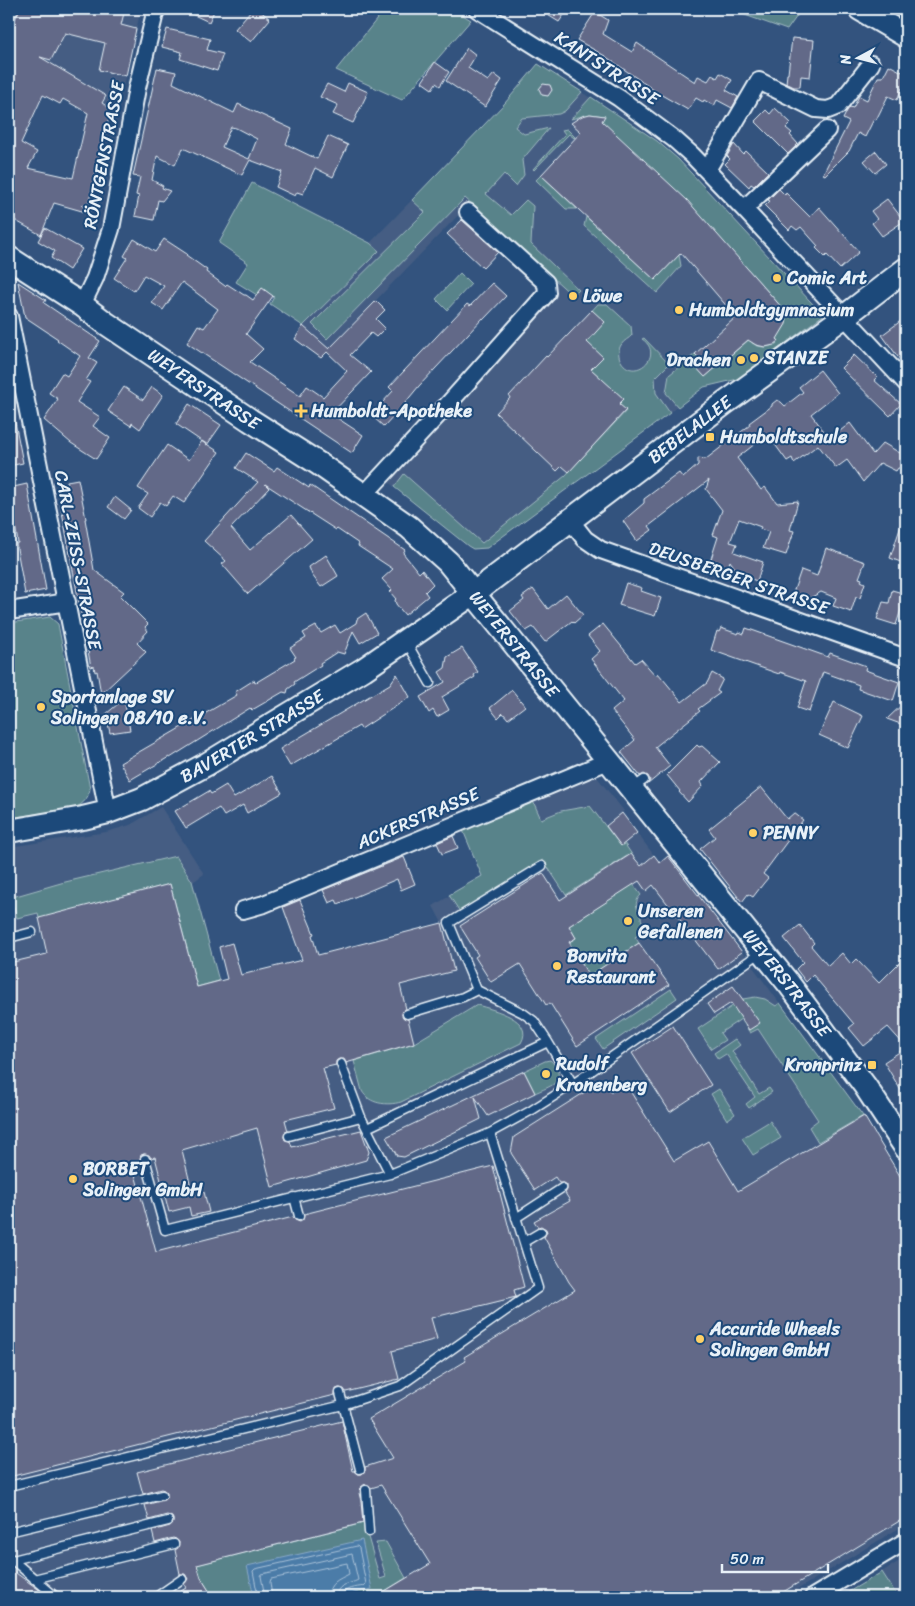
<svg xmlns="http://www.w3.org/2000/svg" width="915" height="1606" viewBox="0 0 915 1606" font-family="Sriracha,sans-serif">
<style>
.built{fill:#445d83}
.green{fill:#59838a;stroke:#a0bac1}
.water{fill:#4b7ba8;stroke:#8aaac8}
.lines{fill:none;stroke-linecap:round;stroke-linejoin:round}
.shore{stroke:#a9c2d8;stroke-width:1}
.building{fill:#626988;stroke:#e8f1f8;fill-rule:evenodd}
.service-casing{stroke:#e8f1f8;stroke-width:11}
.minor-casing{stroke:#e8f1f8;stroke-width:20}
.secondary-casing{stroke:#e8f1f8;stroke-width:26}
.service{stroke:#1f4a7a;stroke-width:8}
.minor{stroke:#1f4a7a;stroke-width:16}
.secondary{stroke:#1f4a7a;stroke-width:22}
.poi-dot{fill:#ffd166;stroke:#1f4a7a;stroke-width:2}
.labels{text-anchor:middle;stroke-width:4;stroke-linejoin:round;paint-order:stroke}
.street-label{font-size:18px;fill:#e8f1f8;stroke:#1f4a7a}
.poi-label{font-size:18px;font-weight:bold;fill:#e8f1f8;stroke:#1f4a7a;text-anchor:start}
</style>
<rect width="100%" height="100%" fill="#33537e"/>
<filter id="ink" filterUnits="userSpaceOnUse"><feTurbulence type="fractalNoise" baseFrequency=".02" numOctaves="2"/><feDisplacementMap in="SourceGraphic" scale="10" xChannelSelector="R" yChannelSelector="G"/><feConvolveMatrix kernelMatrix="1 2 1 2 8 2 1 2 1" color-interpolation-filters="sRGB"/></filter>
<g filter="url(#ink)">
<path class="built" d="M9,9H141L115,120L9,60Z
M538,64L657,141L678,159L823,315L738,379L704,387L487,548L473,549L468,546L387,481L549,300L557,282L470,203L329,349L303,326L270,304L274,297L262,288L236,282L248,263L219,243L252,183L370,243L494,115Z
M593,772L624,811L622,813L659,862L668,856L742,952L863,1116L906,1186V1524L785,1597H9V847L106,832L130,825L161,807L204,874L193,882L219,981L442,923L433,906L482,876L462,828Z
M906,1557V1597H840L893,1565Z"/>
<path class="green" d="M385,9H453L471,20L402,100L336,70Z
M728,9H802L787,30Z
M881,9H906V23Z
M538,64L582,92L565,111L559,114L522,118L515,127L524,134L549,128L522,160L524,175L516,186L504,174L486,194L511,215L526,200L533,206L531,244L579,290L573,296L465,198L327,339L312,324L425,212L412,200L505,103Z
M591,97L657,141L678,159L823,315L738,379L704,387L678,407L666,393L669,375L695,354L700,359L694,364L705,377L751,338L752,343C761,349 771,348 779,341L777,338L786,324L788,310H779L778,303L691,206L601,123L604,116L590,114L571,119Z
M567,129L575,137L574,138L569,134L534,170L533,169L565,134L562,130Z
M541,175L577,209H566L536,180Z
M252,183L370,243L379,251L303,326L270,304L274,297L262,288L257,295L236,282L248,263L219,243Z
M586,217L655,280L679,255L681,266L657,293L584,226Z
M460,273L471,284L447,310L436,299Z
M598,304H607L631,326L632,335C629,339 624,340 621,345C618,350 618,356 621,361C634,383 666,355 642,339L644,338L669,364L655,378L656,393L670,413L487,548L473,549L468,546L394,487L404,474L482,543L565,476L626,411L619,404L623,399L591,369L602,357L574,330Z
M50,617L58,624L90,789C88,799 83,804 75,808L9,818V623Z
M532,799L541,819L561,811L590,806L620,845L624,843L635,859L631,861L627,856L566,895L543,860L460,912L449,895L482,876L462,828Z
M176,856L192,881L219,981L197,987L170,884L39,919L38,913L17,918L14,907L9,908V898L61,883Z
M633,884L641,895C631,905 640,910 642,922C642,926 641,930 639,934L635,937L639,943L589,976L569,942L576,938L569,926Z
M671,989L677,998L603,1049L596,1039Z
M755,997L765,999L776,1006L780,1003L863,1116L818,1142L809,1127L818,1120L758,1029L750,1033L741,1019L720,1033L725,1040L711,1049L698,1029L743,999Z
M477,1005C494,1010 535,1019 521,1043L401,1102C387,1106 369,1104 362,1091L354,1061L414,1043Z
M735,1039L740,1045L732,1051L759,1094L769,1088L772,1092L749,1108L746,1104L755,1097L726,1054L718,1059L714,1053Z
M550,1060C554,1063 555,1066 557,1070C564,1084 545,1088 535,1093L524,1071L545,1061Z
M719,1089L735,1114L727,1120L711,1094Z
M770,1121L781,1138L753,1155L742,1138Z
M364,1523L380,1579L386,1577L376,1543L386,1542L406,1578L375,1597H213L201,1578L196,1565Z
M882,1572L898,1597H840Z"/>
<path class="water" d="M362,1540L372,1589L337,1597H254L247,1566Z"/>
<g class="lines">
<path class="shore" d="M258,1597L253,1571L255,1569L357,1546L359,1548L366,1584L364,1586C356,1588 343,1587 342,1597
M265,1597L261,1576L262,1574L352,1554L358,1580C349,1585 337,1583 336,1597
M272,1597L270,1582L271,1579L347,1563L349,1574C338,1580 329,1582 328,1597"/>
</g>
<path class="building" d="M20,9H125L121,25L136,29L126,76L99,70L105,43L65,33L51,60L40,57L106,96L102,103L111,109L88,206L81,205L90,210L89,213L54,203L41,235L9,217V137L15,124L9,121V31ZM43,95L60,104L63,99L88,113L73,178L28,168L37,152L21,143Z
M181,9H215L209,22Z
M252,9H258L270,19L251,42L235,29Z
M538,9H568L559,22Z
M595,12L608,20L603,34L632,52L637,43L695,82L698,76L708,81L712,75L717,78L720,73L732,80L726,90L738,97L732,108L717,100L714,106L704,100L703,102L696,98L688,110L658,93L605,56L577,40Z
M167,29L210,39L207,50L223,54L217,71L180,59L182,52L162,47Z
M792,38L814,40L810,77L801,76L800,87H794L786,83L787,74H788Z
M467,48L476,55L468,68L488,81L494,74L502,80L485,107L446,81Z
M435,62L449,72L440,86L436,83L432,89L422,82Z
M889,65L906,74V90L902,88L897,100L888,96L876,120L874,119L865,137L858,133L849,151L825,175L823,174L849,122L843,119L847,111L850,107L853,108L859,96L867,100L878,77H883Z
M157,68L176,72L173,83L234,113L238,104L292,129L286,144L317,159L328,136L348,145L333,177L315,168L303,194L297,192L295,196L276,187L282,172L250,160L242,175L183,148L175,165L157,156L152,180L163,186L162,188L170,191L162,201L158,200L154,220L135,216L139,196L136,195L140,177L133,176ZM231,127L236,128L257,139L249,159L222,147Z
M348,83L368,92L353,123L333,114L338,105L320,97L327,84L344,92Z
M543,84L550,85L552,90L548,96L542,95L539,89Z
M775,108L791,123L786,128L792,133L790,135L798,144L788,154L755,121L766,110L770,114Z
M590,114L605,116L602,121L687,200L784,310H788L786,324L777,339L779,341L774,345L765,347L756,345L748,340L705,377L693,364L700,359L695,354L736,317L681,253L655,280L541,175L581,132L571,123L582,116Z
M734,144L743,154L746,151L768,172L754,186L751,184L749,187L725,164L730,159L727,156Z
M876,151L886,164L875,173L864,161Z
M779,189L785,195L786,193L810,217L819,207L859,252L840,269L827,255L825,257L816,248L818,246L801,227L797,230L792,226L789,230L765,206L770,201L768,200Z
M887,199L904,221L882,236L872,223L877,219L871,211Z
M462,220L498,252L483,268L447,234Z
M45,228L82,249L69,270L51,258L55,251L38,241Z
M134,239L155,252L164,239L187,254L186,255L207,270L206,272L225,286L227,284L244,295H246L253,300L262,288L273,296L246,334L263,349L250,362L300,396L307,386L323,397L347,371L327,352L321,358L295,339L303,326L329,349L376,301L385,310L376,319L385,328L376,337L371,333L350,355L371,372L331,414L363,435L352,453L187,343L198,325L204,328L218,309L182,282L163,310L152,303L164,286L144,275L134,291L114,278L127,258L124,256Z
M18,282L46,300L44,303L100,341L89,358L97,363L86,380L90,382L77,402L100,417L93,426L110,438L96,459L71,443L44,420L58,399L49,393L62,373L67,376L80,356L57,340L58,339L25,317Z
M492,283L506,296L484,319L483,318L468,334L419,386L405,403H406L384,427L371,415L393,391L389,387L467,304L470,306Z
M592,310L605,322L587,342L603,357L591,369L624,399L619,404L626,410L569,472L562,466L557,471L496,413L510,398L509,396L546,356L547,357Z
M906,317V368L882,335Z
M854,355L877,377L874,380L901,404L890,416L841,368Z
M820,370L838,393L811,414L830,439L850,423L873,454L883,443L900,453L906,447V469L898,468L896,471L880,463L863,482L847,460L836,468L818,445L794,463L792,458L787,461L771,439L765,442L764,440L761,442L760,440L737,458L761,490L765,487L777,503L798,501L790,530L794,531L786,555L763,548L769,532L760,529L761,527L739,519L730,542L737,544L734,552L763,562L757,581L748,578L744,579L741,577L730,561L727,571L709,565L718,537L713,535L722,510L706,489L709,480L649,526L652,530L637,541L623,521L644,503V499L679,473L683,478L698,465V458L706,459L750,425L749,423L772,406V404L777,400L781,402L785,406L803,392L799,387Z
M124,387L143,400L152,387L163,395L140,429L132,423L131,426L108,411Z
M189,404L221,425L207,445L176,424Z
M9,417H14L23,463L9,466Z
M202,441L219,452L184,503L173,496L166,506L160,502L150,517L138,508L148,494L138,488L167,445L189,460Z
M246,453L274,471L277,467L309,488L310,485L405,550L403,553L419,573L422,570L433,584L425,592L428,596L405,615L396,604L395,600L396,599L390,592L392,590L382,579L393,569L358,546L359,544L337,529L336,530L265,484L269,488L231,528L250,550L291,515L312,539L248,594L222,564L226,561L204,541L258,482L236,468Z
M78,479L86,519H85L94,570L124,592L120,596L148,624L145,627L148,631L137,643L146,652L101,694L97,671L95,672L94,666L91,667L60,501L70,500L67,481Z
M27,484L46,590L25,594L16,543H18L9,488Z
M115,497L131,510L124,519L108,507Z
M904,517H906V564L890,558Z
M826,548L865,562L859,578L862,579L861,581L865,583L860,598L856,597L851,612L833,606L836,598L821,592L810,598L793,593L801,570L817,576Z
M326,555L338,576L321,587L312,575L309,567Z
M626,583L642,588L641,591L661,598L655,616L619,605Z
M533,589L548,609L566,594L583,615L574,623L572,621L545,642L533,627L526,631L510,611L524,600L522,597Z
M892,590L906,594L896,625L877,619L883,602L889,603Z
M366,613L377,633L360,643L353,631L344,654L337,652L320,663L321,665L294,682L295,684L288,689L287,693L283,692L252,710L250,708L170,758L169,757L130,780L120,763L237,695L235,692L254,680L255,683L295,659L294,658L296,657L290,648L306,638L303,633L316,626L321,633L335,625L340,633L356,623L357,619Z
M603,624L635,663L641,659L656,676L658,673L682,702L707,683L712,673L723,679L717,691L720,693L698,709L700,711L655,747L670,766L648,784L650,780L648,776L644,774L640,776L621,752L635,740L612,711L624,701L591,659L600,651L588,636Z
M721,628L738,634L739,632L744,634L746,628L828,657L830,653L866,666L865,670L899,682L893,701L858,689L859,685L823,672L809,712L797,708L806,681L780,672L779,674L711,650L717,631L719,632Z
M462,648L478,672L474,675L475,677L442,697L449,710L437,717L433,710L429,713L420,697L445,682L439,672L445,668L447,657Z
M397,674L410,697L361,729L359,726L290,766L280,749L390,684Z
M512,690L525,706L508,719L503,713L498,718L490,708Z
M124,699L130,730L110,733L106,714Z
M906,701V726L887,719Z
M834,702L863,716L848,748L819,735Z
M697,745L699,747L702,746L720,762L701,782L703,786L688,802L679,792L680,791L667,775Z
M272,776L282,793L247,813L243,805L224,816L219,808L186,828L175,811L209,791L211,794L226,785L234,798Z
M761,787L787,819L794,813L803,820L763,874L768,878L763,884L753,897L748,894L742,902L700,849L715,837L709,829Z
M622,813L637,833L621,846L606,826Z
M453,836L458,848L442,854L437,843Z
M631,854L641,866L654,855L660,863L668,856L742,952L718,969L653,885L646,891L639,881L569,926L576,938L569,942L589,976L639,943L669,985L577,1046L550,1003L546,1005L520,964L491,982L475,957L478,955L460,926L543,873L560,900Z
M404,857L415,884L401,890L397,879L338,904L336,900L329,903L323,890Z
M170,884L197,987L227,979L219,947L232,943L241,975L302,960L283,907L300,900L314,934L312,935L318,955L442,923L454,971L400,985L406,1009L403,1011L402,1015L404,1018L408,1019L414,1043L346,1063L344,1059H339L336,1061V1065L323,1068L334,1108L285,1120L288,1131L285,1132L284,1137L285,1140L290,1141L292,1147L361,1130L369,1152L366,1160L272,1187L257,1128L182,1150L193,1195L204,1192L209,1212L191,1216L189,1207L169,1212L155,1157L151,1158L149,1155L144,1154L141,1155L140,1161L132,1163L156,1252L293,1217L295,1220L300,1222L303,1220L304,1214L493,1166L524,1287L514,1290L516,1297L431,1318L437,1339L392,1351L399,1379L346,1392L344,1389L339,1388L336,1389L335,1395L9,1477V963L47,954L39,918Z
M800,925L814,943L811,946L828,966L842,953L851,964L856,959L859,962L879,983L906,956V1047L888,1027L864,1046L849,1028L854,1024L813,975L806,982L796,969L803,962L784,938Z
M733,986L760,1023L749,1030L731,1003L714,1014L707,1004Z
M673,1026L711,1085L670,1112L632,1053Z
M901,1051L906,1059V1099L884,1062Z
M524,1071L535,1093L488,1116L475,1097L481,1119L404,1157L397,1156L395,1152L386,1137Z
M604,1080L611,1092L625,1083L674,1161L708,1141L738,1191L864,1116L906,1186V1517L775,1597H375L430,1564L381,1485L371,1488L369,1485L365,1484L361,1487L360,1492L359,1493L361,1501L363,1523L197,1565L201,1578L213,1597H171L186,1588L184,1584L188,1579L185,1574H180L179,1569L175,1550L178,1548L179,1542L176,1539L173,1538L155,1543L152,1531L170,1526L173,1523V1519L172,1517L167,1515L149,1520L145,1505L164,1500L167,1497V1493L164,1490L161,1489L143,1494L137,1472L342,1421L353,1471H355L358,1474H362L365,1471V1467L393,1458L369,1419L466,1361L464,1357L575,1290L569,1282L544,1237L547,1232L546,1229L541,1226L538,1227L534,1221L570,1201L565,1193L567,1190V1185L564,1183H559L555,1177L535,1190L511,1153L514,1137Z
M9,1568L38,1589L48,1597H9Z"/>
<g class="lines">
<defs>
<path id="service" d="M407,643L430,683
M633,788L644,780
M9,938L32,932
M407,1014L463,997L477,990
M548,1042L573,1084
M341,1064L361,1117L390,1174
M367,1128L548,1042L534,1021L523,1013L477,990L449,923L542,866
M289,1136L361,1117
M145,1159L165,1230L390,1174L490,1133L532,1110L573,1084L760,953
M294,1197L299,1216
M516,1218L562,1188
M524,1242L541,1232
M340,1393L360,1469
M9,1486L343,1405L400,1386L538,1288L490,1133
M366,1490L369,1532
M9,1532L162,1495
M9,1557L56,1597
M13,1560L168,1521
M34,1579L174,1544
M156,1597L182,1579"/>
<path id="minor" d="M477,9L619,98L674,139L692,155L744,209L906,383
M707,170L759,81L816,109L828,110L838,106L871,64
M744,209L827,130
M82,305L95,278L111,229L137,88L156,9
M9,316L108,812
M363,496L450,402L547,293L546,283L468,212
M570,520L585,539L601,550L906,658
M9,611L67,602
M243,910L264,904L608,761
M813,1597L906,1541"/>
<g id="secondary">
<path d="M860,9L906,36"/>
<path id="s1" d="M9,258L82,305L107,324L250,420L319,464L409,527L448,562L789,984L865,1086L906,1148"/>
<path id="s2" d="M9,831L83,818L108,812L142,799L207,764L364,669L474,593L725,403L845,316L906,269"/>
</g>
</defs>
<use href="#service" class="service-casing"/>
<use href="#minor" class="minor-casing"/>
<use href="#secondary" class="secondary-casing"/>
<use href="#service" class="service"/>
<use href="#minor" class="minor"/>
<use href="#secondary" class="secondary"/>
</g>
</g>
<g class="poi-dot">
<circle cx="777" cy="278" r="5"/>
<circle cx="573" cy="296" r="5"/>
<circle cx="679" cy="310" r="5"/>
<circle cx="754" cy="358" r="5"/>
<circle cx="741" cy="360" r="5"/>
<path d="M298.5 403.5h5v5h5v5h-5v5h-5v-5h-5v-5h5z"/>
<rect x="705" y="432" width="10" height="10" rx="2.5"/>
<circle cx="41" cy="707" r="5"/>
<circle cx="753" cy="833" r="5"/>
<circle cx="628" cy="921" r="5"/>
<circle cx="557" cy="966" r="5"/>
<rect x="867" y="1060" width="10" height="10" rx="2.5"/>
<circle cx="546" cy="1074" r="5"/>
<circle cx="73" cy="1179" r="5"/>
<circle cx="700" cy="1339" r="5"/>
</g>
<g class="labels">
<g class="street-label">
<text transform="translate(607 68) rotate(33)" y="6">KANTSTRASSE</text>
<text transform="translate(104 155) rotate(-79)" y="6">RÖNTGENSTRASSE</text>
<text dy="6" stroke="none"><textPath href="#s1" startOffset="235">WEYERSTRASSE</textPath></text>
<text dy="6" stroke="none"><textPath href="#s2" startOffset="799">BEBELALLEE</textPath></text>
<text transform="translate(78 560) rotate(79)" y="6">CARL-ZEISS-STRASSE</text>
<text transform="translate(739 578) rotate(19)" y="6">DEUSBERGER STRASSE</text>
<text dy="6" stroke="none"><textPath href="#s1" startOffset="640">WEYERSTRASSE</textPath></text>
<text dy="6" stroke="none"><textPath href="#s2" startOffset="264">BAVERTER STRASSE</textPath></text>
<text transform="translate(418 818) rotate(-23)" y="6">ACKERSTRASSE</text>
<text dy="6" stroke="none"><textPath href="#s1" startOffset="1075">WEYERSTRASSE</textPath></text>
</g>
<g class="poi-label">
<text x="787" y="284">Comic Art</text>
<text x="583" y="302">Löwe</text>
<text x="689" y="316">Humboldtgymnasium</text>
<text x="764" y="364">STANZE</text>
<text x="731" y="366" text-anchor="end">Drachen</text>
<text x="311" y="417">Humboldt-Apotheke</text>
<text x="720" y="443">Humboldtschule</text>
<text x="51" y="703">Sportanlage SV<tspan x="51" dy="21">Solingen 08/10 e.V.</tspan></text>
<text x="763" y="839">PENNY</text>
<text x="638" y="917">Unseren<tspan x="638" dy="21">Gefallenen</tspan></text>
<text x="567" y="962">Bonvita<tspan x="567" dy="21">Restaurant</tspan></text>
<text x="556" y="1070">Rudolf<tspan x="556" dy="21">Kronenberg</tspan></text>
<text x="862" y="1071" text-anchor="end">Kronprinz</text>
<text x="83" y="1175">BORBET<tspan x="83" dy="21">Solingen GmbH</tspan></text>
<text x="710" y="1335">Accuride Wheels<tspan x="710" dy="21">Solingen GmbH</tspan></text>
</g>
</g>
<rect width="915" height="1606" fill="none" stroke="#1f4a7a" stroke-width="30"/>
<rect x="15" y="15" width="885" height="1576" fill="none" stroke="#e8f1f8" stroke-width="2" filter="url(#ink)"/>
<g transform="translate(858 58) rotate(263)" stroke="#1f4a7a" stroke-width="4" paint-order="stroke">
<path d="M0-4L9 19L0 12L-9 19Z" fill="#e8f1f8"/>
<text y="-8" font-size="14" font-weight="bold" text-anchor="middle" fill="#e8f1f8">N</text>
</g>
<path d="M722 1564v8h106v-8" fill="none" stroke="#e8f1f8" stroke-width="2.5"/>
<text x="730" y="1564" font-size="15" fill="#e8f1f8" stroke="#1f4a7a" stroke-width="4" paint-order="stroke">50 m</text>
</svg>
